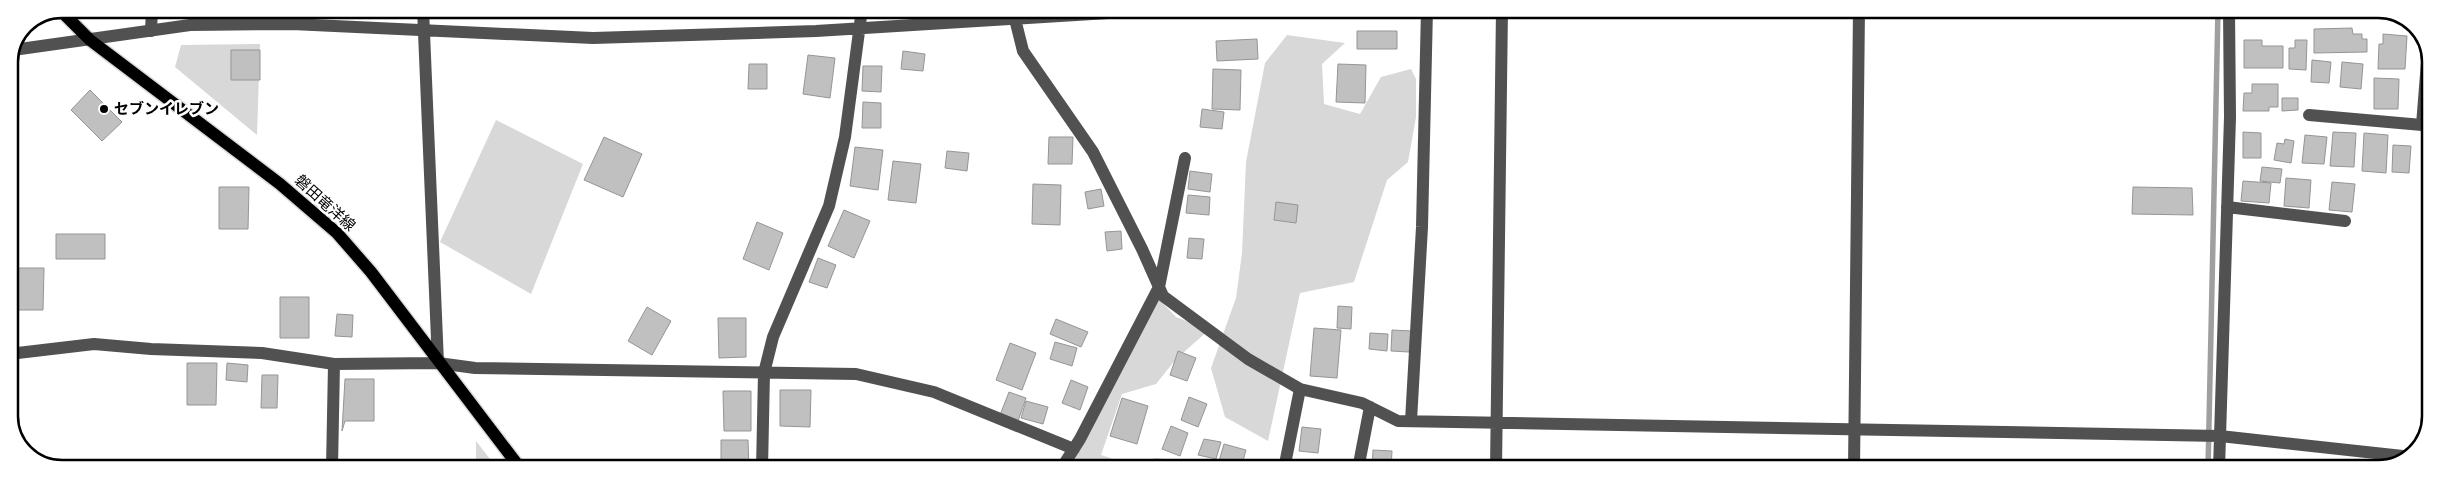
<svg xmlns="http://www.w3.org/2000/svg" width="2440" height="478" viewBox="0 0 2440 478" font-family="'Fira Sans','Noto Sans JP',sans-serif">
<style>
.green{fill:#d8d8d8}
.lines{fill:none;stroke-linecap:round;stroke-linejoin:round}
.stream{stroke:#9f9f9f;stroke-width:5.5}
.building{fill:#c0c0c0;stroke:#959595}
.major-casing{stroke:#dbdbdb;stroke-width:15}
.minor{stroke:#515151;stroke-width:12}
.major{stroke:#000;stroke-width:12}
.poi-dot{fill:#000;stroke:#fff;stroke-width:2}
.labels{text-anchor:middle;stroke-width:5;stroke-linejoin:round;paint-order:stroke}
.poi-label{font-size:15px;font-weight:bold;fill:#000;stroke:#fff;text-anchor:start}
.street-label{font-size:15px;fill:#000;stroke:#fff}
.rim{fill:none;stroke:#000;stroke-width:2.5}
</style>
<rect width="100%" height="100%" fill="#fff"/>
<path class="green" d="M1287,35L1345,43L1322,64L1324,104L1360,114L1381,77L1411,69L1416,79V117L1408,162L1387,180L1354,282L1300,293L1268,441L1225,417L1211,368L1236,298L1242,253L1246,162L1265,63Z
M260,44L257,135L175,67L181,45Z
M496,120L583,164L531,294L440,242Z
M1155,295L1176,317L1209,330L1176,359L1156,384L1122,394L1101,455L1135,466L1155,458L1176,460V469H1079L1074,465L1078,443Z
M476,441L497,468H476Z"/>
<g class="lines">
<path class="stream" d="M2208,469L2218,10"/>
</g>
<path class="building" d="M2352,28L2353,34H2362V39H2367V52L2314,53V29Z
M1357,31H1397V49H1357Z
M2383,34L2407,36L2405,69H2378L2379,44H2383Z
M1257,39L1258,59L1217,61L1216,41Z
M2244,40H2262V46H2283V68H2244Z
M2295,40H2307L2306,70L2289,69V48H2295Z
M231,50H260V80H231Z
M903,51L925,54L923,71L901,69Z
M808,55L835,58L830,98L803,94Z
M2312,60L2331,62L2329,83L2311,82Z
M2342,62L2363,64L2361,89L2340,87Z
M749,64H767V89H748Z
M1338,64L1366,65L1365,103L1336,102Z
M863,66H882L881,92L862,91Z
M1213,69L1241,70L1240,110L1212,109Z
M2374,78L2399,79L2398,109H2374Z
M2252,84H2278V107H2269V111H2243L2244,93H2252Z
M90,90L122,122L102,141L71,110Z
M2282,98H2298V110L2282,111Z
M863,102L881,103V128H862Z
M1202,109L1224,112L1222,129L1200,127Z
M2243,132L2261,133V158H2243Z
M2333,132L2356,133L2354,167L2330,166Z
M2364,133L2388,135L2386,173L2362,171Z
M2305,135L2327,137L2324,164L2302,163Z
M604,137L642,154L623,197L584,180Z
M1049,137H1073L1072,164H1048Z
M2285,139L2294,141L2291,163L2274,160L2277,143L2284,144Z
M2393,145L2411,146L2409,173L2392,172Z
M855,147L883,150L878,190L850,186Z
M947,151L969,153L967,171L945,168Z
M893,161L921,164L916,203L888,200Z
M2262,167L2282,169L2280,183L2260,181Z
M1190,171L1212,174L1210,192L1188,189Z
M2286,178L2311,180L2309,208L2284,206Z
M2243,181L2271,183L2269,203L2241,201Z
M2332,182L2355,184L2352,212L2329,210Z
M1033,184L1061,185L1060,225L1032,224Z
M219,187H249L248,229H219Z
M2133,187L2192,188L2193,215L2132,214Z
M1101,189L1104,206L1088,209L1085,192Z
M1188,195L1210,197L1209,215L1186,213Z
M1276,202L1298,205L1296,223L1274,220Z
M844,210L870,221L854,258L828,246Z
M757,222L783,233L769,270L743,259Z
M1121,231L1122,249L1107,251L1105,232Z
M56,234H105V259H56Z
M1189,238L1204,239L1202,259L1187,258Z
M818,258L836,265L827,288L809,282Z
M14,268H44L43,310H14Z
M280,297H309V338H280Z
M1338,306L1352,307L1351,329L1337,328Z
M647,307L671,321L652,355L628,341Z
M337,314L353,315L352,337L335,336Z
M718,318H746V357L719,358Z
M1056,319L1088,332L1081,347L1050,334Z
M1314,328L1341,330L1337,378L1310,376Z
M1392,330L1411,331L1409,352L1391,351Z
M1370,333L1388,334L1387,351L1369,349Z
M1055,342L1077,348L1072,366L1050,359Z
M1010,343L1036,353L1022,390L996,380Z
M1178,351L1196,358L1187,381L1170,375Z
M187,363H217L216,405H187Z
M227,363L248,365L247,382L226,380Z
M262,375H278L277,408H261Z
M345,379H374V421H345L342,431Z
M1071,380L1088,387L1080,410L1062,403Z
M780,390H811L810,427L780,426Z
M723,391H751V431H724Z
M1009,392L1026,398L1018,421L1000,415Z
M1189,397L1207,404L1198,427L1181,420Z
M1122,398L1148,406L1137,444L1110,436Z
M1026,401L1048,407L1043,424L1021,418Z
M1171,426L1188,433L1180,456L1162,449Z
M1302,427L1321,429L1318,453L1299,451Z
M1204,439L1221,442L1216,459L1198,455Z
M721,440H748L749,469H721Z
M1224,444L1246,450L1241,468L1219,461Z
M1373,450L1392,451L1391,469H1372Z
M1294,464L1309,466V469H1294Z
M1198,465L1211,469H1197Z"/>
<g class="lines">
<defs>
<path id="major" d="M60,10L90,40L280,184L337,233L371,272L520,468"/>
</defs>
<use href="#major" class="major-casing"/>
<path class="minor" d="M423,9L438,363
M1015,19L1023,51L1093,152L1142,249L1163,296L1248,359L1300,389L1362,403L1398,421L2220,436L2412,457
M151,31L152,9
M13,50L190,25L292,24L593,38L816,31L1141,11L1203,9
M2309,115L2422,125L2428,49
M2227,207L2345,221
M9,354L94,344L151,349L262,353L334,364L438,363L475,368L856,374L934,392L1074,449
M1411,421L1422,227L1427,9
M332,468L334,364
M762,469L764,373L773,337L829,206L845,137L862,9
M1061,469L1080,439L1159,287L1185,158
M1284,469L1300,389
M1358,469L1370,407
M1496,469L1502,9
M1854,469L1859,9
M2219,469L2230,117L2229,10"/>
<use href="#major" class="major"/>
</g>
<circle class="poi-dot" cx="104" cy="109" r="5"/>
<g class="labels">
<g class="poi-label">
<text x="114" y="114">セブンイレブン</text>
</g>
<g class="street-label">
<text transform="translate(325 203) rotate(42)" y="5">磐田竜洋線</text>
</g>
</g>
<path d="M0 0H2440V478H0ZM62 18H2378A44 44 0 0 1 2422 62V416A44 44 0 0 1 2378 460H62A44 44 0 0 1 18 416V62A44 44 0 0 1 62 18Z" fill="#fff" fill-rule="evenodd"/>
<path class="rim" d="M62 18H2378A44 44 0 0 1 2422 62V416A44 44 0 0 1 2378 460H62A44 44 0 0 1 18 416V62A44 44 0 0 1 62 18Z"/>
</svg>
